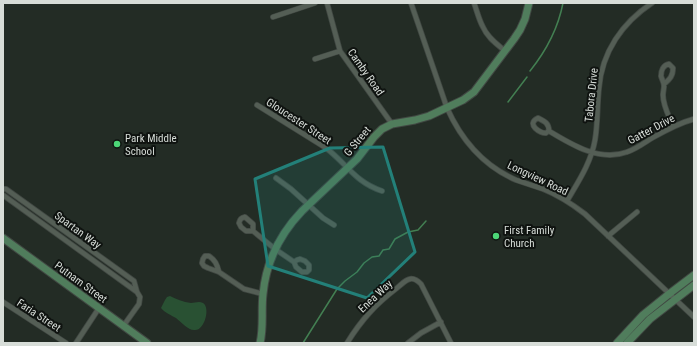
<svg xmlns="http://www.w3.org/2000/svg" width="697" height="346" viewBox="0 0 697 346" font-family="'Roboto Condensed',sans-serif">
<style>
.green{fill:#295133}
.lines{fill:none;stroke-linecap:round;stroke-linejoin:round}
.stream{stroke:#437f52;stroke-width:1.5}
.street-casing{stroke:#414843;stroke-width:6}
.secondary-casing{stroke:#414843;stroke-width:9}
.street{stroke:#545e55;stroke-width:4.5}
.secondary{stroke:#507d5c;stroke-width:7}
.marked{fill:#238079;fill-opacity:0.2;stroke:#238079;stroke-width:3;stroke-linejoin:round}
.poi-dot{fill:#4cd677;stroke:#0f1310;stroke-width:1.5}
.labels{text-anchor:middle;stroke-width:4;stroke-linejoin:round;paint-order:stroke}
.street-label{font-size:11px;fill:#d7ddd8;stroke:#0f1310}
.poi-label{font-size:11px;fill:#d7ddd8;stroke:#0f1310;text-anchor:start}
</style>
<rect width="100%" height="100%" fill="#232c25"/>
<path class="green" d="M170,296C176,299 183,302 191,303C195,303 199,301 203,303C211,308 204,332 194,330C188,330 181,322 176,318C171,315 165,313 161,308L165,300L167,297Z"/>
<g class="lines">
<path class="stream" d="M530,71C546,51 558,29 563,3
M508,102L527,77
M303,343L337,289L345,281L357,272L364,263L372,257L379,256L383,250L389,249L395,239L408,232L418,230L426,221"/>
<defs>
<path id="street" d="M327,3L340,51L392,124
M411,3L447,108C461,139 484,166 516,180C525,183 534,186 543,189C558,195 572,204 585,214L694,317
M474,3C477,11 479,20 483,27C487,37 497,44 505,51
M273,17L315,3
M315,59L340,51
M664,84C670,79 673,76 673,68L669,64C663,65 661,71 661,76C662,80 664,82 664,86C664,89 663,92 663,95C663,106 669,116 673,126
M257,105L326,148C347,164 355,182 382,191
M538,118C544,121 549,123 549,131C548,131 547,132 546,133C541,134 525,124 538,118Z
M549,131C572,145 600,162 627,152C636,149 644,143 652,138C666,130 679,123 694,119
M276,178L291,189L323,218L334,225
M3,189H6L134,281L137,292L140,297L139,304L124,325
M3,195L137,292
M567,201C578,182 591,163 595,140C598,123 597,106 599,88C602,52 622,23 652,3
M253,231V224L245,217C241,218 240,219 239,223L241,227L246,231H253L275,249L294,262
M608,236L637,212
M300,259L305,261L309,265V270L307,272H302L296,267L294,262L297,260Z
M219,272C217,264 215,260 209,256H205L203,259L202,263L204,266L208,268L219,272L244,289L263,294
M3,302L66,343
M76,343L99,308
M347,343C362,319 375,305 397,288C401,285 405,280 410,279C414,278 418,281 421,284L451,343
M408,343L421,333L441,322"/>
<path id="secondary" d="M3,238L147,343
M260,343C264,327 261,310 263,294C266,263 280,234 302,211L357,159L374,137L382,129L392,124L415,120L429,116L463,100L474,92L514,39L520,30L525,19L529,3
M617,343L643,315L669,294L694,275
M627,343L650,319L694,285"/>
</defs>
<use href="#street" class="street-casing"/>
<use href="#secondary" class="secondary-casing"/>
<use href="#street" class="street"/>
<use href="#secondary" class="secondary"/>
</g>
<path class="marked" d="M383,147L415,252L367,298L268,266L255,179L330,148Z"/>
<g class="poi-dot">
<circle cx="117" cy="144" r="4"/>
<circle cx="496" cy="236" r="4"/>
</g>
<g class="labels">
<g class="street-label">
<text transform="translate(366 72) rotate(55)" y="4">Camby Road</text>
<text transform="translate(591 95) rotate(-84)" y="4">Tabora Drive</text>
<text transform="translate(299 121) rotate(33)" y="4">Gloucester Street</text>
<text transform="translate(651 129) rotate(-28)" y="4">Gatter Drive</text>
<text transform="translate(357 141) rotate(-50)" y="4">G Street</text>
<text transform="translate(538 178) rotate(25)" y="4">Longview Road</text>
<text transform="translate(78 230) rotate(36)" y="4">Spartan Way</text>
<text transform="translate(81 282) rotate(36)" y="4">Putnam Street</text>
<text transform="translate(375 296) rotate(-43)" y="4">Enea Way</text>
<text transform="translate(39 315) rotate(33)" y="4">Faria Street</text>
</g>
<g class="poi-label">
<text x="125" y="142">Park Middle<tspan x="125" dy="13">School</tspan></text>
<text x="504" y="234">First Family<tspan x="504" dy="13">Church</tspan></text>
</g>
</g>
<rect width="697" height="346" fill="none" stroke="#d7ddd8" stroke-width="8"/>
</svg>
